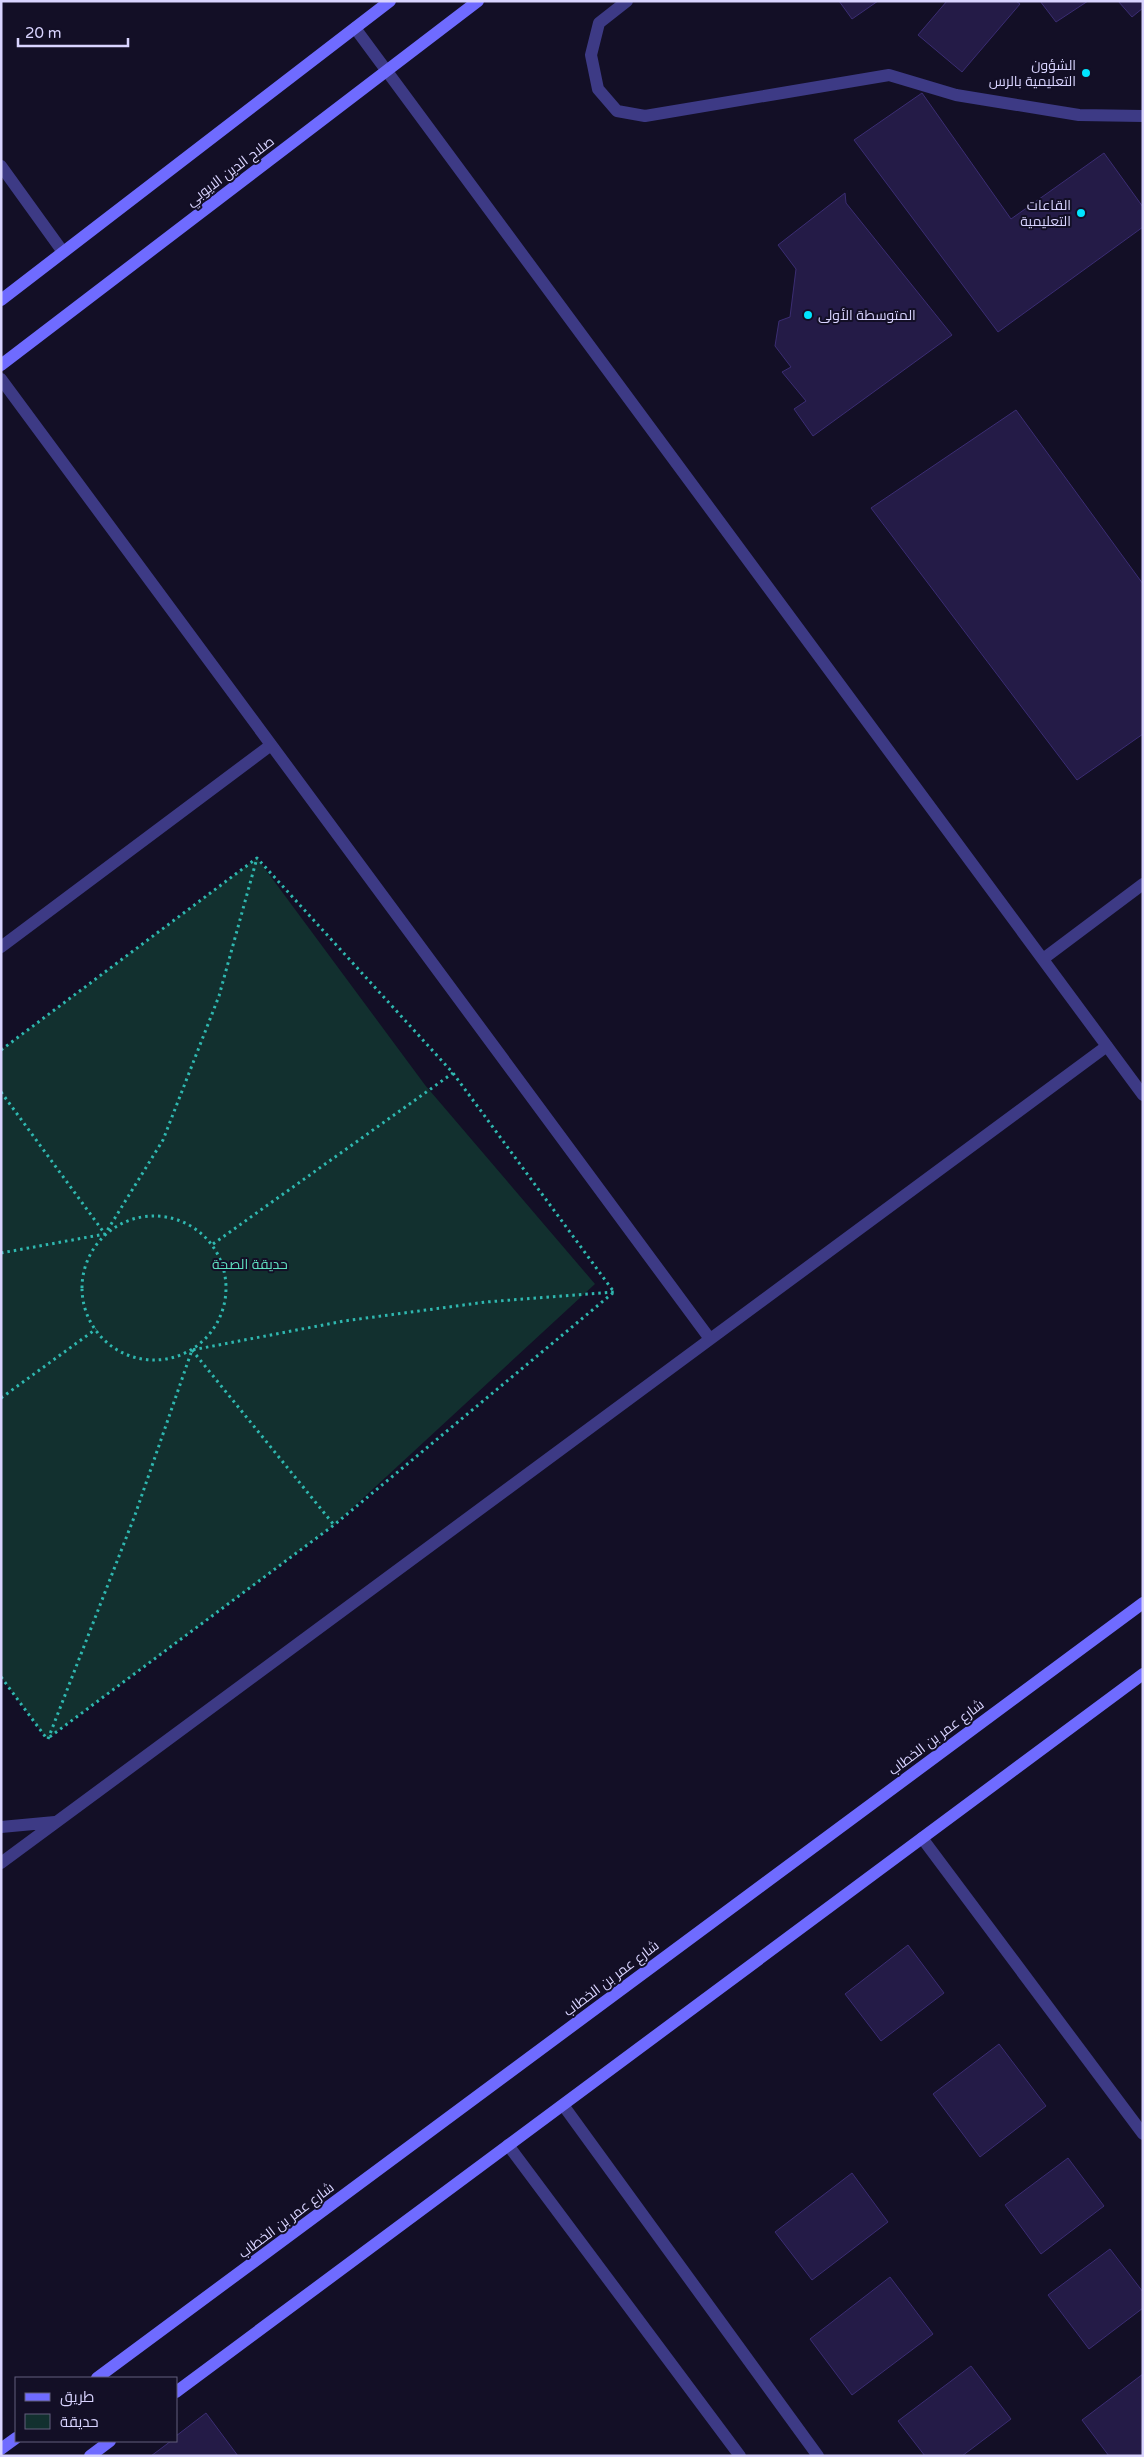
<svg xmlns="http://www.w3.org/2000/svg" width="1144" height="2457" viewBox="0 0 1144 2457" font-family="'Varela Round',Cairo,sans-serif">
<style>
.green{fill:#12302f}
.building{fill:#241b47;stroke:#3b2d73}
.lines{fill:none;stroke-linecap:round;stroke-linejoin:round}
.path{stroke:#2fb8b0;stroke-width:3;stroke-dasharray:2.5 4;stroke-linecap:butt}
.lane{stroke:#3d3a85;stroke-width:12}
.street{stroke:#3d3a85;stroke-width:12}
.secondary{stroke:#6f6bff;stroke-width:12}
.poi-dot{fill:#00e5ff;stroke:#130f26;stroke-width:2}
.labels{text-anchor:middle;stroke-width:4;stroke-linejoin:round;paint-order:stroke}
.poi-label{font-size:14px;fill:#d9d4ff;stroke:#130f26;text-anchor:end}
.street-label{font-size:14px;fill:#d9d4ff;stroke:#130f26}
.park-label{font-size:14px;fill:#5fe0c0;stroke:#130f26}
</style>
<rect width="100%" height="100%" fill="#130f26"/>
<path class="green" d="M257,858L425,1085L595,1284L334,1525L47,1739L1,1677V1050Z"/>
<path class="building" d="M839,1H878L852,19Z
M947,1H1016L1020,4L962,72L918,35Z
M1040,1H1088L1056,22Z
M1118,1H1143V8L1132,17Z
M922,93L1011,219L1104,153L1143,207V227L998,332L854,140Z
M845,193L846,203L952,335L813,436L794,409L806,401L782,372L791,367L775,346L779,321L790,317L796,269L778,245Z
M1016,410L1143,584V734L1077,780L871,508Z
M908,1945L944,1993L881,2041L845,1994Z
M999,2044L1046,2106L980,2157L933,2094Z
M1068,2158L1104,2206L1041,2254L1005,2205Z
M852,2173L888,2222L812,2280L775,2232Z
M1110,2249L1143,2292V2308L1089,2349L1048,2295Z
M890,2277L933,2334L852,2395L810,2339Z
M971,2366L1011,2419L962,2456H925L898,2421Z
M1143,2374V2456H1109L1082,2420Z
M206,2413L238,2456H151L171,2441H176V2436Z"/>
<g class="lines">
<path class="path" d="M1,1050L257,858L453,1073L614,1292L334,1525L47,1739
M1,1092L105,1234
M82 1288a72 72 0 1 1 144 0a72 72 0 1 1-144 0Z
M213,1244L453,1073
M1,1253L105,1234L163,1140L219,996L257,858
M192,1350L334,1525
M1,1398L96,1329
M1,1677L47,1739
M48,1739L135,1515L192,1350L344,1321L486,1302L614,1292"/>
<path class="lane" d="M627,1L599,23L591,55L598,89L617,111L645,116L889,75L956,95L1079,115L1143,116"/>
<path class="street" d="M355,28L1143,1095
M1,166L63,252
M1,379L710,1339
M1,947L271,745
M1043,959L1143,884
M1,1827L55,1822
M922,1838L1143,2134
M1,1863L1107,1046
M563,2105L818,2456
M508,2145L740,2456"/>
<path class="secondary" d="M1,300L390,1
M1,365L478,1
M97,2378L1143,1603
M176,2392L1143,1674
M1,2449L16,2438
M90,2456L110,2441"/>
</g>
<g class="poi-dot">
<circle cx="1086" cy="73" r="5"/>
<circle cx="1081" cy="213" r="5"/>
<circle cx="808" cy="315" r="5"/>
</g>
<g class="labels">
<g class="poi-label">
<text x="1076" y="70">الشؤون<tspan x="1076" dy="16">التعليمية بالرس</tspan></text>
<text x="1071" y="210">القاعات<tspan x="1071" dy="16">التعليمية</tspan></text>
<text x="818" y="320" text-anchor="start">المتوسطة الأولى</text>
</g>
<g class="street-label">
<text transform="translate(230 171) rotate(-37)" y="5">صلاح الدين الايوبي</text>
<text transform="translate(936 1737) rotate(-37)" y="5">شارع عمر بن الخطاب</text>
<text transform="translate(611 1978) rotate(-37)" y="5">شارع عمر بن الخطاب</text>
<text transform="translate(286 2220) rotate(-37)" y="5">شارع عمر بن الخطاب</text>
</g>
<g class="park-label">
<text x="250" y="1269">حديقة الصحة</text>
</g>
</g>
<rect width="1144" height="2457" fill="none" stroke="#d9d4ff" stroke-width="5"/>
<rect x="15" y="2377" width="162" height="65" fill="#130f26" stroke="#625e7d"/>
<rect x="25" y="2393" width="25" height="8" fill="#6f6bff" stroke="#625e7d"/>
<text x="60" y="2402" font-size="15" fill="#d9d4ff">طريق</text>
<rect x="25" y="2414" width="25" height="15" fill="#12302f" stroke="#625e7d"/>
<text x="60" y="2427" font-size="15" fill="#d9d4ff">حديقة</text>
<path d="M18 38v8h110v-8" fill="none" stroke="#d9d4ff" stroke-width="2.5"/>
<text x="25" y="38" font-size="15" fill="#d9d4ff" stroke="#130f26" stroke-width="4" paint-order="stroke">20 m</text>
</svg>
